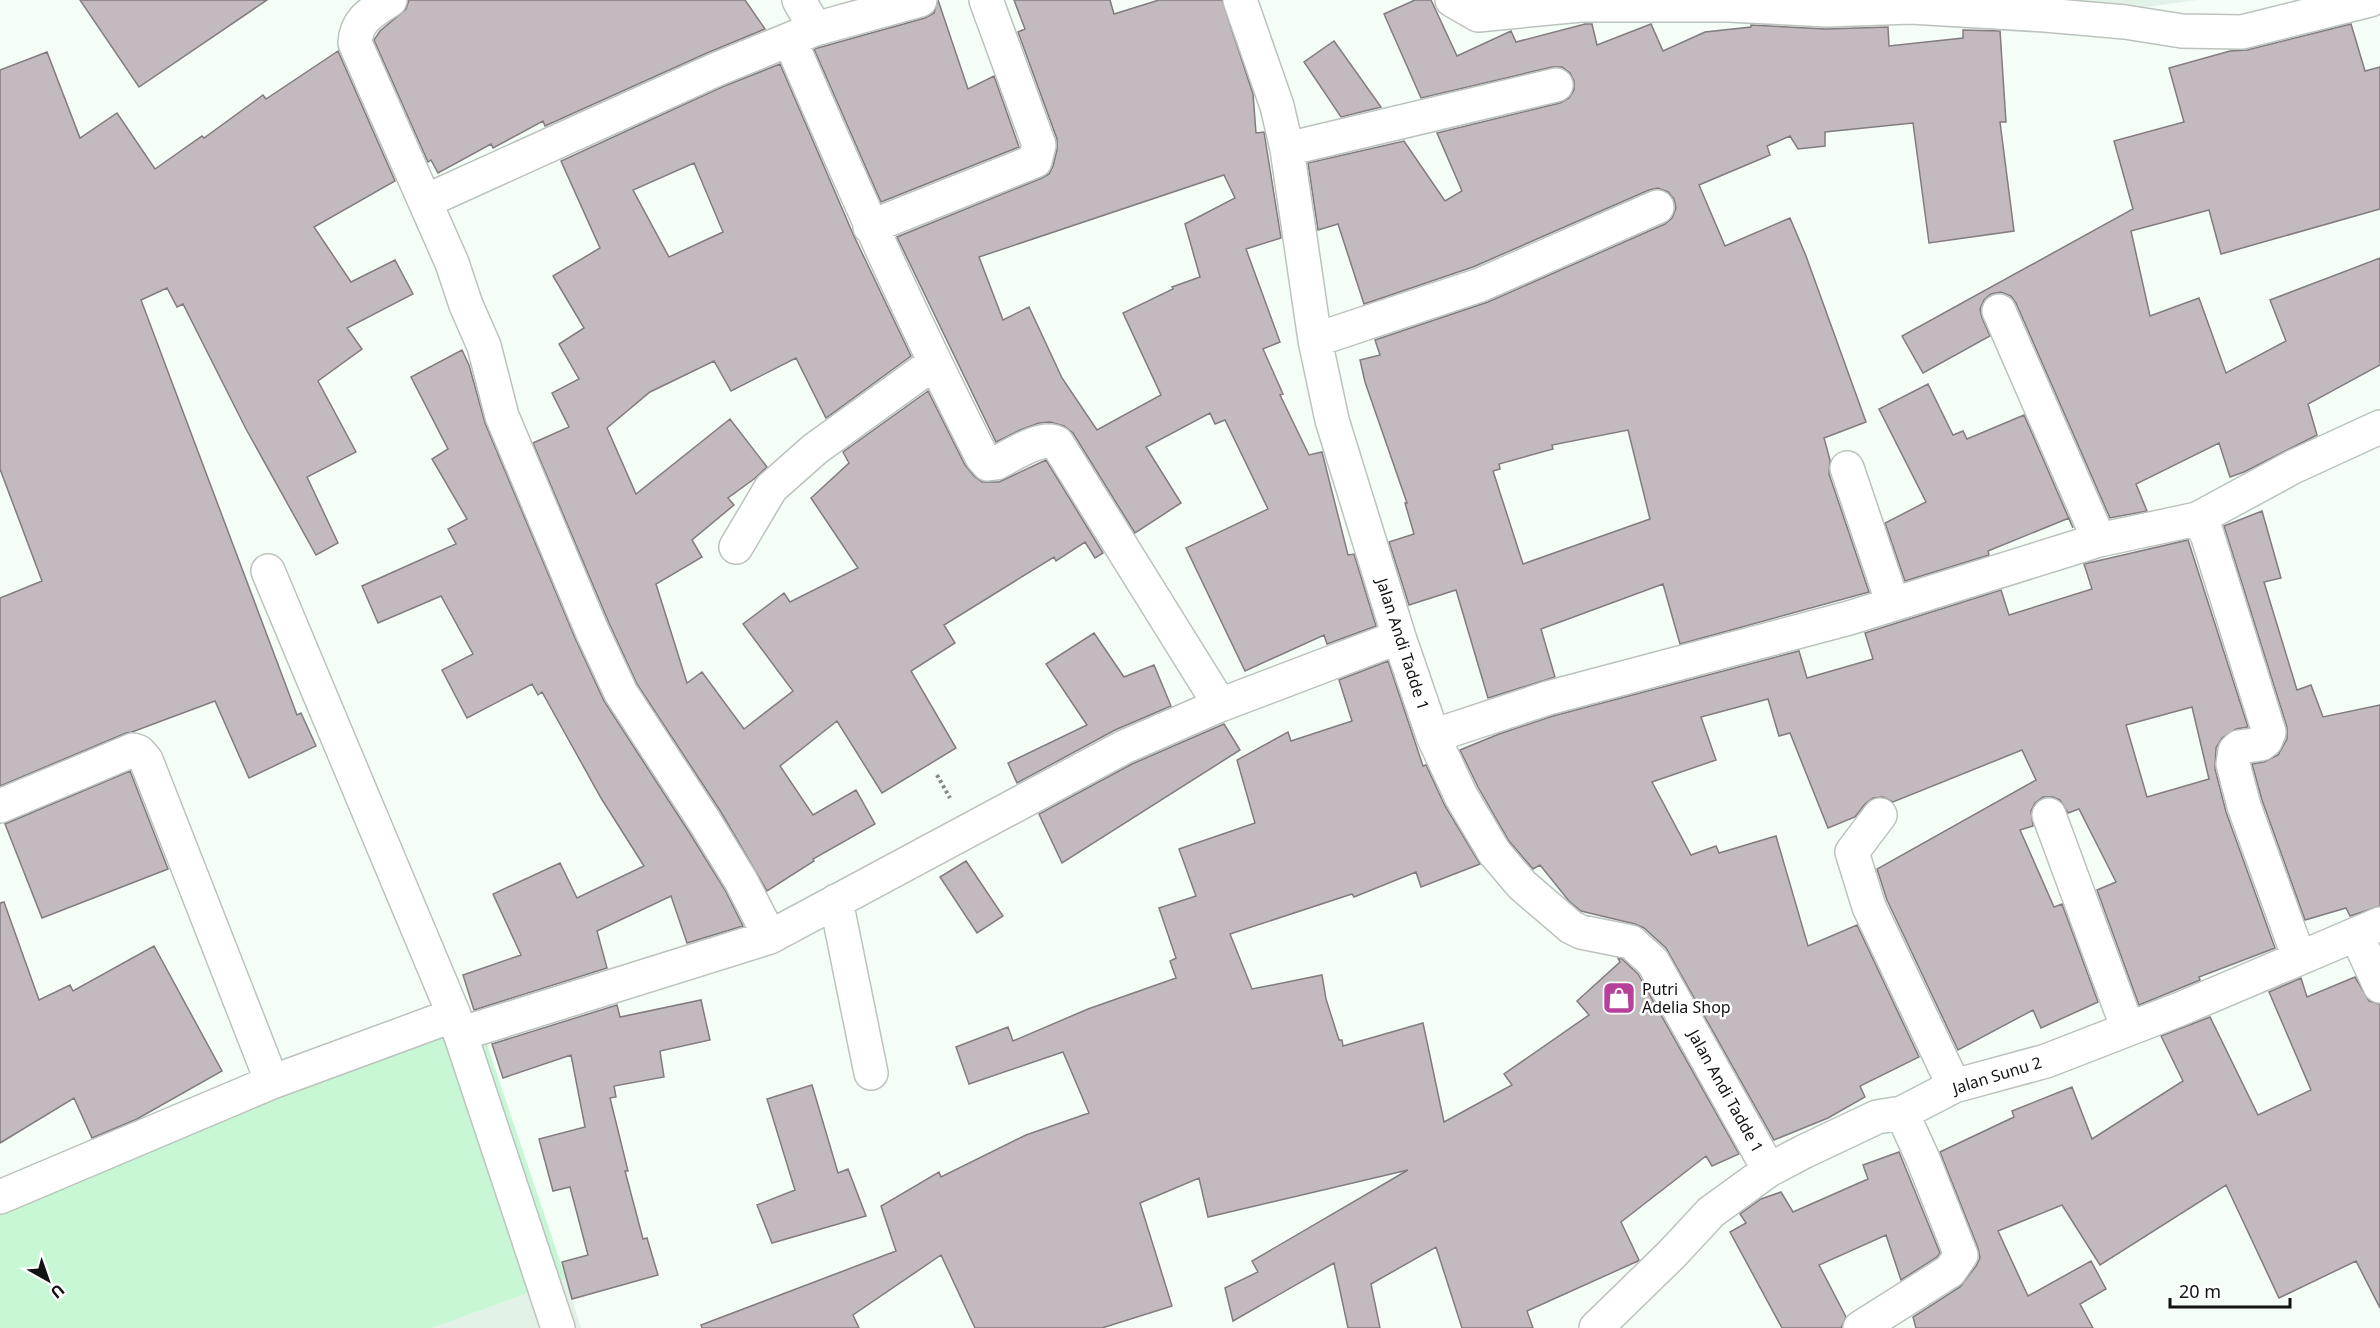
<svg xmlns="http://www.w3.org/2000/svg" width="2380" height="1328" viewBox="0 0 2380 1328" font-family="'Noto Sans',sans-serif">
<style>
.built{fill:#e3f2e7}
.green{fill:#c7f7d4}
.building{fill:#c2babf;stroke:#827b80;stroke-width:1.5;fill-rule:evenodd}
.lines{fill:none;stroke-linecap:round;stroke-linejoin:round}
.minor-casing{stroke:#bcc3be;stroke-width:36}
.path{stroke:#828884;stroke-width:4;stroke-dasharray:3 3;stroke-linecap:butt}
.minor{stroke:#fff;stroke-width:33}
.labels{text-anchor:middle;stroke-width:5;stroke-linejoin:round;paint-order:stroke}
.street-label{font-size:16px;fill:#101311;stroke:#fff}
.poi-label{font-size:16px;fill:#101311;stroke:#fff;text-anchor:start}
</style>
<rect width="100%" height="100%" fill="#f5fdf7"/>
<path class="built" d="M1974,0H2198L2132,9Z
M566,1279L581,1328H432Z"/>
<path class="green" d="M477,1015L566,1279L432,1328H0V1207Z"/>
<path class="building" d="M80,0H267L139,87Z
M409,0H745L765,29L707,53L545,126L543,121L493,148L491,144L438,173L431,160L428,162L374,40L380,31L406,9Z
M938,0L968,89L994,76L1019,147L881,202L814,49L925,18L934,13Z
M1014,0H1110L1114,14L1159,0H1222L1253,94L1256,133L1264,132L1281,238L1246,249L1280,342L1263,349L1283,394L1280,395L1309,455L1322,452L1348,555L1354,554L1376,626L1327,644L1324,635L1245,671L1186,548L1268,509L1225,420L1215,424L1210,413L1146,447L1181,503L1135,533L1073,433L1064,426L1050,422L1039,423L1020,430L996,442L897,237L1042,178L1049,174L1053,166L1057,150V139L1018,32L1025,29ZM1224,175L1235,198L1185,224L1200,277L1172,287L1173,289L1123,313L1161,395L1097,430L1062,378L1029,307L1003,320L979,257Z
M1415,0H1431L1457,56L1511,31L1516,42L1585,24H1592L1597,45L1651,24L1663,51L1705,32L1751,27V25L1826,29L1888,27L1889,46L1963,38V30L2000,31L2006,122H2000L2014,231L1929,243L1913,123L1825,132V146L1798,149L1790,136L1767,146L1770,155L1699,185L1725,246L1790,218L1806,256L1866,422L1824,438L1830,460L1829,474L1869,592L1680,644L1663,584L1541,629L1555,677L1488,698L1456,590L1409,605L1389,542L1414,534L1405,503H1407L1365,382L1360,360L1380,355L1375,340L1488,302L1665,224L1672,218L1676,208L1674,199L1668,192L1658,188L1649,190L1473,267L1364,304L1338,224L1318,230L1308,163L1404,141L1445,201L1462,191L1437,133L1560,103L1569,98L1574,90V81L1570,73L1562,67H1552L1421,98L1384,14ZM1628,430L1650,519L1523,564L1493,471L1500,469L1499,464L1553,449L1552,445Z
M2351,24L2365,71L2380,67V209L2221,254L2209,210L2131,231L2150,316L2199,298L2226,373L2286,341L2270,300L2380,258V365L2308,404L2317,435L2244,472L2230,477L2219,443L2136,484L2147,511L2110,518L2016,303L2011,296L2001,292L1991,294L1984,300L1980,309L1982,318L1990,336L1923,373L1902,336L2133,209L2114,141L2184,122L2169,68L2230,51L2247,50Z
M1334,41L1381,107L1341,117L1304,62Z
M338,51L395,181L314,227L351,282L395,260L413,294L347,328L362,349L318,381L356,452L307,477L338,543L316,555L246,429L183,304L177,307L167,288L141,300L297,715L301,713L316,746L249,778L215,701L132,732L126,733L0,786V598L42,581L0,469V70L47,52L80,138L117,113L155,169L202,136L204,138L263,95L266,99Z
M780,64L853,234L911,356L826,418L796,358L731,391L714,361L650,392L607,428L636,494L730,419L767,467L754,479L728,498L734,505L692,540L702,557L656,584L687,683L702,672L744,729L793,691L743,624L784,593L790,602L858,568L811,498L849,463L843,452L928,391L965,465L974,476L982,482H999L1046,460L1103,553L1095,558L1085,542L1056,561L1054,557L944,625L955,643L911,671L956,748L882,793L837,721L780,766L813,815L856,790L875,824L813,859L814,861L767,891L721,812L637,684L609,623L533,443L569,427L552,393L579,379L559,344L584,328L553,276L600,248L561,161L722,87ZM694,163L723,232L669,257L633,190Z
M462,350L469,365L485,423L575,638L604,701L689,832L725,890L743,926L687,943L671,896L597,931L607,968L474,1010L463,975L521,955L493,894L560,863L577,898L644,866L601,798L542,692L538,695L532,684L467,718L442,670L473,654L441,596L378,623L362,586L456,544L448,529L467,519L432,459L448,449L411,377Z
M1928,384L1953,435L1963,431L1967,439L2024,415L2073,528L2069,518L1988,551L1989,555L1905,581L1885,523L1926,502L1879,409Z
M2262,511L2281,578L2264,582L2297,690L2311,685L2323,717L2380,705V906L2350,916L2346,908L2305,920L2262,800L2252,764L2264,762L2278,755L2287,739V727L2224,526Z
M2188,540L2248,727L2236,729L2222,738L2216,748L2215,769L2226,812L2275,948L2199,977L2200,980L2139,1005L2097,890L2116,882L2079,809L2068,813L2060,800L2053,797H2043L2035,803L2031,811L2033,826L2020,830L2054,907L2062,904L2098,1002L2041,1028L2033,1010L1958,1050L1887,900L1877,869L2036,780L2022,750L1893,802L1883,797L1873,798L1865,804L1855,817L1828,828L1790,733L1779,736L1768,699L1701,717L1716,760L1652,782L1691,855L1716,846L1719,853L1776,836L1808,946L1857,925L1919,1057L1860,1086L1865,1097L1828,1118L1774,1140L1666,948L1644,928L1635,924L1581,911L1569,901L1540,865L1533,869L1509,841L1478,787L1460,750L1499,734L1553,716L1799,651L1807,678L1873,659L1865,633L2001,590L2009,615L2092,589L2084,564ZM2192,707L2209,779L2147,797L2126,725Z
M1094,633L1124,677L1154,665L1171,706L1115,730L1017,783L1008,763L1087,725L1046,664Z
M1388,661L1423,766L1426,765L1445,806L1480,864L1421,887L1416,872L1354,897L1352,894L1230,934L1252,989L1322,975L1326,999L1339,1040H1342L1343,1046L1423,1023L1444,1122L1512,1085L1504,1074L1589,1015L1577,1001L1620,962L1618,958L1622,959L1638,974L1739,1154L1712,1166L1706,1156L1621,1222L1639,1260L1638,1261L1527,1311L1533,1328H1462L1436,1247L1371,1284L1380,1328H1348L1334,1263L1233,1321L1225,1288L1258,1272L1252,1261L1408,1170L1208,1217L1199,1178L1140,1203L1172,1306L1102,1328H975L941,1255L853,1315L859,1328H702L701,1325L896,1251L881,1206L939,1172L941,1177L1026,1135L1089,1113L1063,1052L969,1084L956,1047L1008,1027L1013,1041L1088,1009L1176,978L1170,961L1176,958L1159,908L1196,896L1179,849L1255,823L1237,760L1288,732L1291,741L1352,721L1339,680Z
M1224,724L1240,750L1062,863L1039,814L1132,764Z
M130,771L168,869L42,918L5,824Z
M966,861L1003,916L977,933L940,877Z
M4,902L39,1000L70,985L73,991L154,946L222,1071L137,1119L92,1138L74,1098L0,1143V903Z
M2355,977L2369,1001L2380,1004V1308L2356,1261L2279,1298L2226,1185L2100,1265L2062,1205L1998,1231L2028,1296L2091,1261L2106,1289L2080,1304L2093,1328H1916L1913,1317L1960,1287L1976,1266L1980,1258L1978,1248L1940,1152L2014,1117L2012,1111L2072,1087L2092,1139L2183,1081L2161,1036L2210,1017L2258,1115L2311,1090L2269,992L2301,978L2307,997Z
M701,1000L710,1040L660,1051L664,1077L614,1086L616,1097L610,1098L628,1171H625L643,1239L647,1238L658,1275L572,1299L562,1262L588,1255L570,1187L553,1191L539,1139L585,1127L571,1055L503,1078L492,1044L617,1005L620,1017Z
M812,1085L838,1173L848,1169L866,1216L772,1243L757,1205L795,1190L767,1099Z
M1899,1152L1940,1253L1937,1257L1901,1280L1886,1235L1819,1265L1846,1317L1841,1328H1782L1730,1232L1746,1223L1740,1214L1761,1199L1781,1192L1793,1212L1868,1179L1863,1165Z"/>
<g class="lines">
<defs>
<path id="minor" d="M390,0C372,12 356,20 355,43L452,263L466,305L484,346L502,416L592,631L621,693L705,822L741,881L770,937
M799,0L815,29
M1240,0L1277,106L1287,149L1315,340L1332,420L1399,637L1433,736L1461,796L1494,852L1522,885L1571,927L1581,932L1631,942L1653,962L1769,1170
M1452,0L1478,15L1581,5H1729L1827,10L1911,7L2045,15L2125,22L2182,31L2242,32L2370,0
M790,40C850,181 912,320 982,457L988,464L996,463C1011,456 1043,434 1057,443L1220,705
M1287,149L1556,85
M426,201L715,70L815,29L920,0
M870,227L1035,161L1039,145L986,0
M1999,311L2099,540
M1315,340L1480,285L1657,207
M1847,468L1893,604
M2197,519L2207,534L2269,732L2266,740L2261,744L2239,747L2235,751L2233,764L2244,806L2299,958
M736,547L771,488L815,449L934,363
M268,571L454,1015L558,1328
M1433,736L1548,698L1849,618L2099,540L2197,519L2293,467L2380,427
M0,806L133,750L139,752L146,760L272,1082
M1880,815L1852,852L1869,907L1954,1086
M2049,815L2128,1029
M836,901L871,1073
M2356,934L2380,986
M460,1034L770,937L1124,747L1220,705L1399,637
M0,1197L272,1082L454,1015
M1596,1328L1672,1254L1711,1212L1769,1170L1803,1152L1877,1117L1902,1113L1954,1086L2046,1061L2180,1009L2380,924
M1860,1328L1950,1271L1961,1255L1923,1159L1902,1113"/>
</defs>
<use href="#minor" class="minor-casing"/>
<path class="path" d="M937,775L950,798"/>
<use href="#minor" class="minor"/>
</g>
<defs>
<symbol id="shop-square" viewBox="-11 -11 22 22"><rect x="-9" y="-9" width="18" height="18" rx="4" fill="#b5419b" stroke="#fff"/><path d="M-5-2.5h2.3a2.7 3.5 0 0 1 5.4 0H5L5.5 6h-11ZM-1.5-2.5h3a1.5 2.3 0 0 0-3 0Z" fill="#fff"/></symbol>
</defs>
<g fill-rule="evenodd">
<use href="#shop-square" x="1600" y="979" width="38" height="38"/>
</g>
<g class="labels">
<g class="street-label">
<text transform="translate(1403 644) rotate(72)" y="6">Jalan Andi Tadde 1</text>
<text transform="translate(1997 1075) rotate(-17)" y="6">Jalan Sunu 2</text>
<text transform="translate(1726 1091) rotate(61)" y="6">Jalan Andi Tadde 1</text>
</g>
<g class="poi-label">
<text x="1642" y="995">Putri<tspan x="1642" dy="18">Adelia Shop</tspan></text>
</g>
</g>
<g transform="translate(48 1280) rotate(140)" stroke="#ffffff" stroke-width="4.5" paint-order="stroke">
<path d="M0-4.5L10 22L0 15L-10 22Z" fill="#101311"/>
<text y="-9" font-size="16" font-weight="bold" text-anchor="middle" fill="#101311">U</text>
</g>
<path d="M2170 1298v9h120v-9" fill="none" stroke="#101311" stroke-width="3"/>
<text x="2179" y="1298" font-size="18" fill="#101311" stroke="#ffffff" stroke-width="4.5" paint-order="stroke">20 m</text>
</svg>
